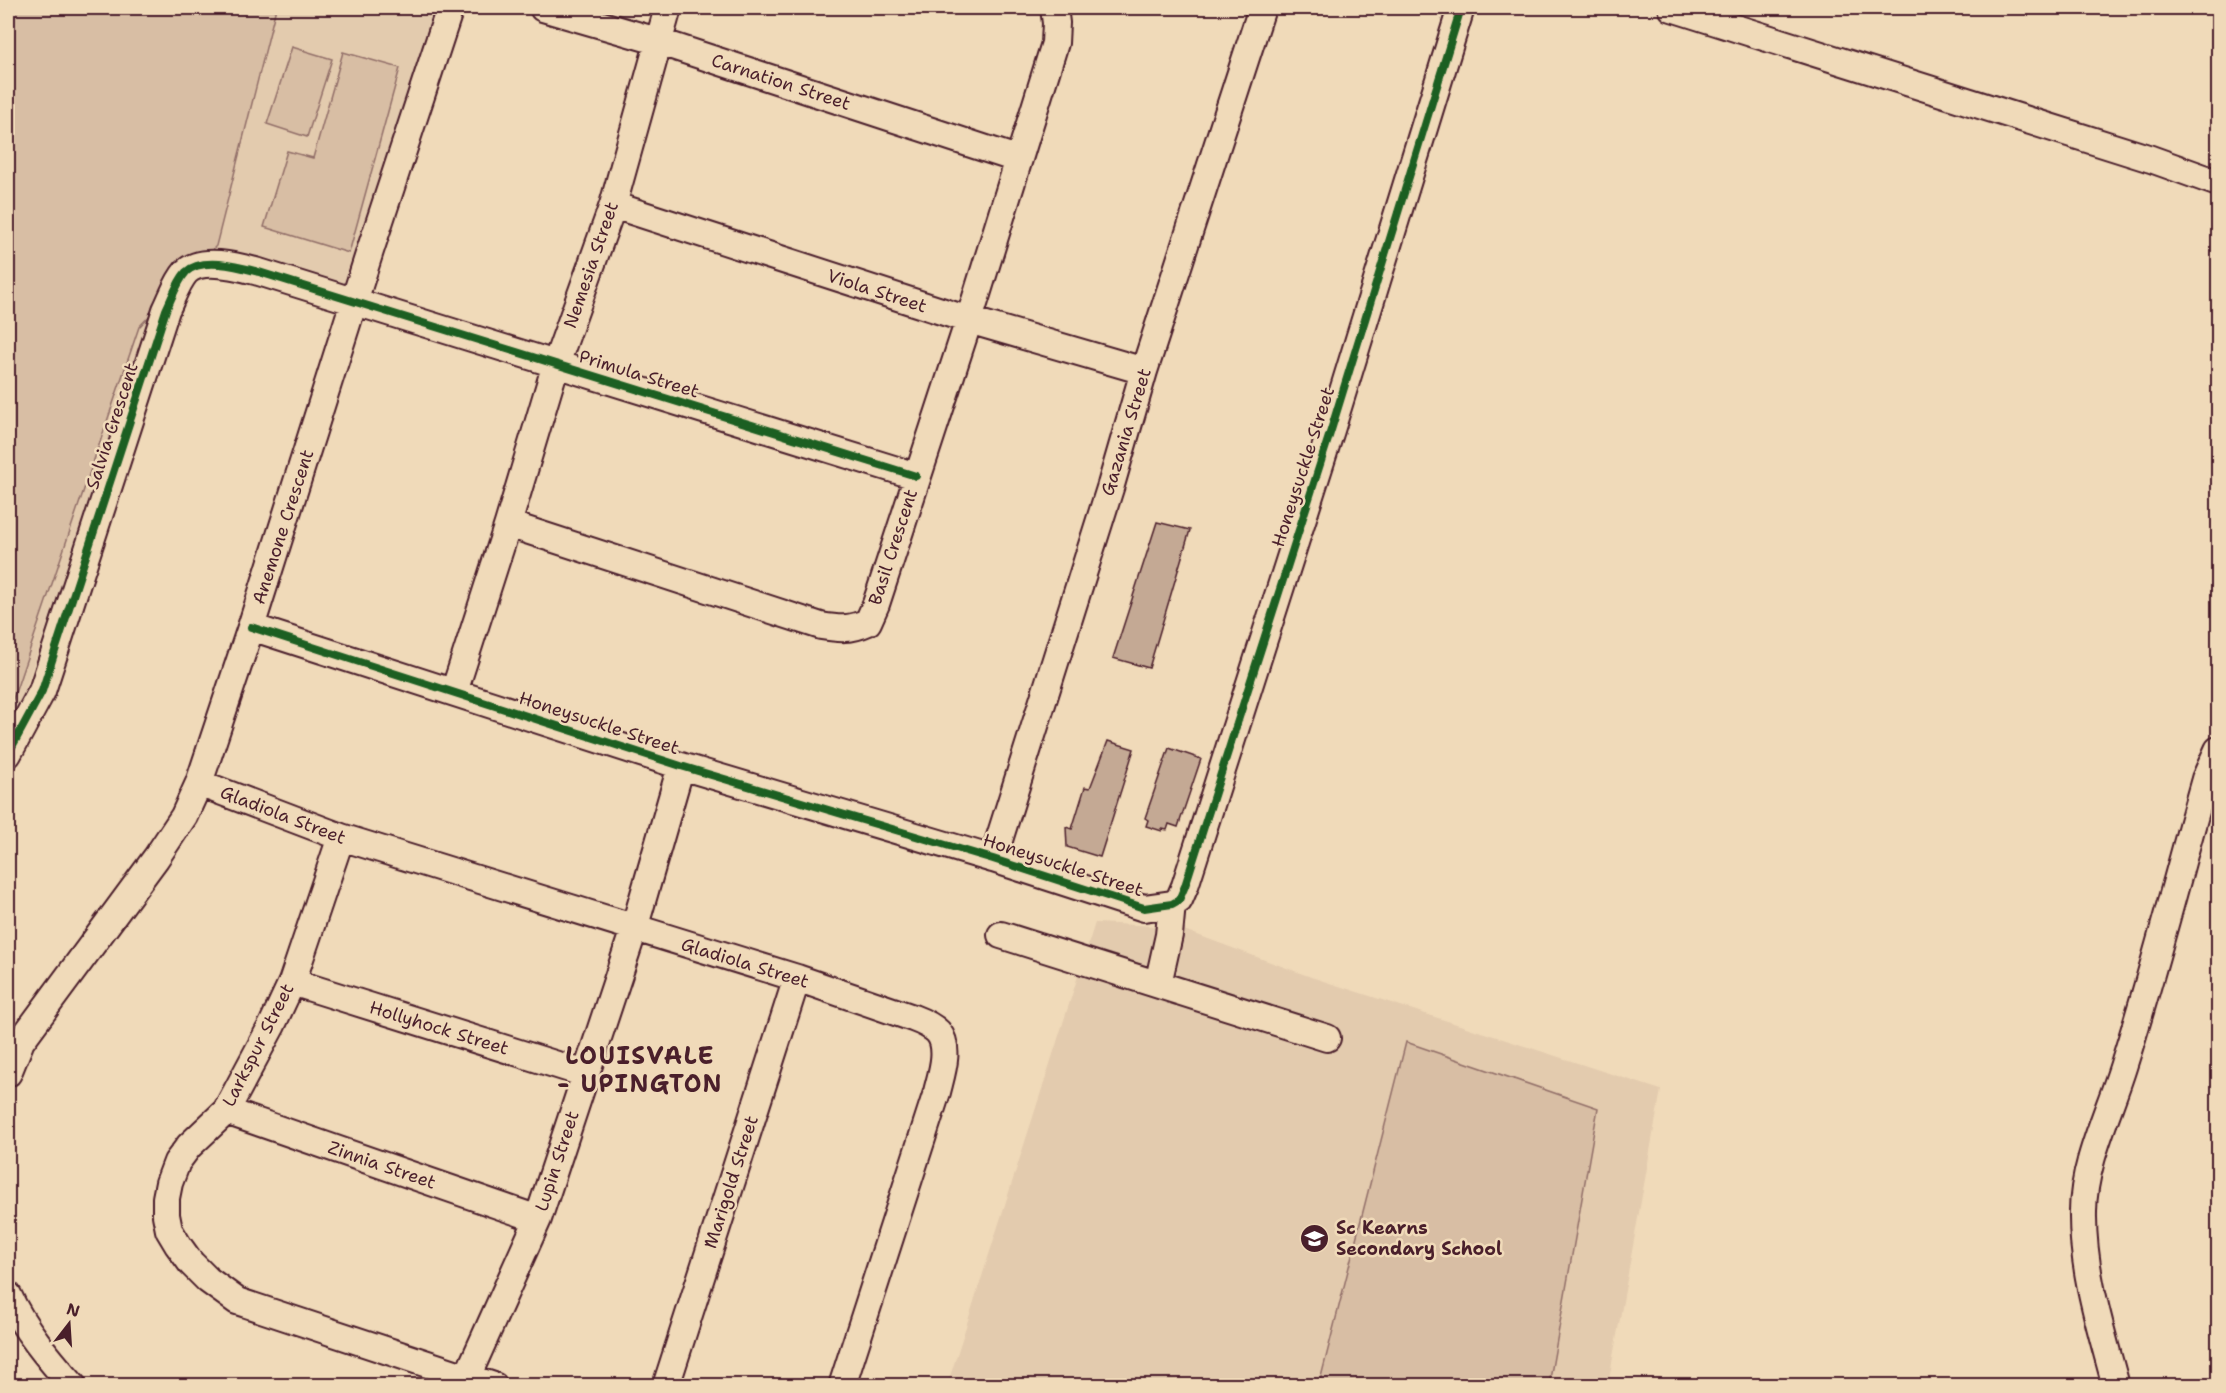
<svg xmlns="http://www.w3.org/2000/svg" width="2226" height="1393" viewBox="0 0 2226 1393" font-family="'Shantell Sans',sans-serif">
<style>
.built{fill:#e3cbae}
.green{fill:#d8bea4;stroke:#916e68;stroke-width:1.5}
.building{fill:#c4a994;stroke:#4a1f2b;stroke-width:1.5}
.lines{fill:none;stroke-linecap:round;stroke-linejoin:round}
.minor-casing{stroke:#4a1f2b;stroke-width:30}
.minor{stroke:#f0dab9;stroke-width:26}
.cycleway-casing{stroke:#f0dab9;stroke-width:11}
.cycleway{stroke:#1b5e20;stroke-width:8}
.labels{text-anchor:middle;stroke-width:5;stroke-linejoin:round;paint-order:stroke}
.street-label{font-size:18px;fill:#4a1f2b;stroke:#f0dab9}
.poi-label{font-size:18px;font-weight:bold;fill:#4a1f2b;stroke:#f0dab9;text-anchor:start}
.district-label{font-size:24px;font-weight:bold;letter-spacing:1.5px;fill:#4a1f2b;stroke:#f0dab9}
</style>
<rect width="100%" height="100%" fill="#f0dab9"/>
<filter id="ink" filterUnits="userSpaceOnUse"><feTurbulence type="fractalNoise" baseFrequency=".0167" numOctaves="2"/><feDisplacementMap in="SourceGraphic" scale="12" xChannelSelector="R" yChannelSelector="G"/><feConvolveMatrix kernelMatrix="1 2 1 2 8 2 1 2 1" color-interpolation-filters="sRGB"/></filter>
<g filter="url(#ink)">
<path class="built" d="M8,8H435L345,290L245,253L172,290L122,404L17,714L8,710Z
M1095,923L1176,927L1311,977L1661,1090L1608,1385L947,1386Z"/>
<path class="green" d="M8,8H276L216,246L139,327L12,702L8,700Z
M292,47L332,59L307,137L267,124Z
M343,52L400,68L349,253L264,227L287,151L313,158Z
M1406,1042L1598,1108L1549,1385H1319Z"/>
<path class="building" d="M1157,522L1190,530L1149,668L1113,658Z
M1108,741L1134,749L1100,857L1067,847L1066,827L1072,829L1085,787L1090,788Z
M1169,748L1201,759L1178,827L1169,824L1167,830L1162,829V831L1146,826L1148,820L1145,818Z"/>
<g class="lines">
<defs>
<path id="minor" d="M543,8L657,41L1017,159
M1672,8L2151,159L2218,183
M613,205L969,320L1144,371
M508,524L821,626C840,629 850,630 868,622L876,604L969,320L1055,43L1056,23L1054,8
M251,627L681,766L993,859L1144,908L1172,904L1179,900L1185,886L1331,430L1461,8
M454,692L508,524L556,364L613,205L668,8
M8,754L42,691L166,310C172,298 177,282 186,272C202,256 240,267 259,272L916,476
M199,783L341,837L797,978L913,1018C921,1021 931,1025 938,1032C951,1048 941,1075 937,1092L842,1386
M341,837L292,982L272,1025L226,1111L189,1146L177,1162L169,1183L166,1198V1215L169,1230L178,1245L191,1263L208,1280L237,1301L494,1386
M993,859L1111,485L1144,371L1262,8
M1001,935L1327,1038
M292,982L586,1074
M1158,984L1169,935L1172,904
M8,1073L21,1041L156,858L184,816L199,783L251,627L370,251L450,8
M226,1111L538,1219
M8,1295C23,1328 49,1359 73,1386
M467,1377L538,1219L634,929L681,766
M666,1386L797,978
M2116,1386C2101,1329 2082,1271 2083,1212C2083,1163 2110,1110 2124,1064C2154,970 2178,874 2205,779L2218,750"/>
</defs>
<use href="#minor" class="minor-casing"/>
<use href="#minor" class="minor"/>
<defs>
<path id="cycleway" d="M251,627L681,766L993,859L1144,908L1172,904L1179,900L1185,886L1331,430L1461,8
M8,754L42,691L166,310C172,298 177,282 186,272C202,256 240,267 259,272L916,476"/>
</defs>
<use href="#cycleway" class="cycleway-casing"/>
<use href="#cycleway" class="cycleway"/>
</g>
</g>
<defs>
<symbol id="school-disc" viewBox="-11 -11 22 22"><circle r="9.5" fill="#4a1f2b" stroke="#f0dab9"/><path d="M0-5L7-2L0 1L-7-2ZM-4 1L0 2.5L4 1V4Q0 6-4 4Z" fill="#fff"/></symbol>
</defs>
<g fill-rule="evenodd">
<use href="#school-disc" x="1298" y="1222" width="33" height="33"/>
</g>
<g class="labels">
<g class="street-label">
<text transform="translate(781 82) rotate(18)" y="6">Carnation Street</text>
<text transform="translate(591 265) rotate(-71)" y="6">Nemesia Street</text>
<text transform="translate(877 291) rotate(18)" y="6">Viola Street</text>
<text transform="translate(639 374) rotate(17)" y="6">Primula Street</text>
<text transform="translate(112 426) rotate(-72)" y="6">Salvia Crescent</text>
<text transform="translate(1126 432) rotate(-73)" y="6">Gazania Street</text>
<text transform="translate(1303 467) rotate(-72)" y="6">Honeysuckle Street</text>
<text transform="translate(283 527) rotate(-72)" y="6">Anemone Crescent</text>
<text transform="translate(893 547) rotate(-72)" y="6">Basil Crescent</text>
<text transform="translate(599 723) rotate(18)" y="6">Honeysuckle Street</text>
<text transform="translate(283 815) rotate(21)" y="6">Gladiola Street</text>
<text transform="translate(1063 865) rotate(18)" y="6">Honeysuckle Street</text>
<text transform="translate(745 963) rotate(17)" y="6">Gladiola Street</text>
<text transform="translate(439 1028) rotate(17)" y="6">Hollyhock Street</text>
<text transform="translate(258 1045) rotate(-63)" y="6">Larkspur Street</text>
<text transform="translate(557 1161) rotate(-72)" y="6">Lupin Street</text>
<text transform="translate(382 1165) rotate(19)" y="6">Zinnia Street</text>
<text transform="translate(731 1182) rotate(-72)" y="6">Marigold Street</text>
</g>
<g class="poi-label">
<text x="1336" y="1234">Sc Kearns<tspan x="1336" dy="21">Secondary School</tspan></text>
</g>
<g class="district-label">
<text x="640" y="1064">LOUISVALE<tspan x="640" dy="28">- UPINGTON</tspan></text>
</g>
</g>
<rect width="2226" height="1393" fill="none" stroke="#f0dab9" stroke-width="30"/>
<rect x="15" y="15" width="2196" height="1363" fill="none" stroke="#4a1f2b" stroke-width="2" filter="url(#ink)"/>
<g transform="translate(69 1324) rotate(17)" stroke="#f0dab9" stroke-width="4.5" paint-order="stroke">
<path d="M0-4.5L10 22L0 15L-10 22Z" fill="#4a1f2b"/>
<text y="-9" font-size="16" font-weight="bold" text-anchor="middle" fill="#4a1f2b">N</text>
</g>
</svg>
